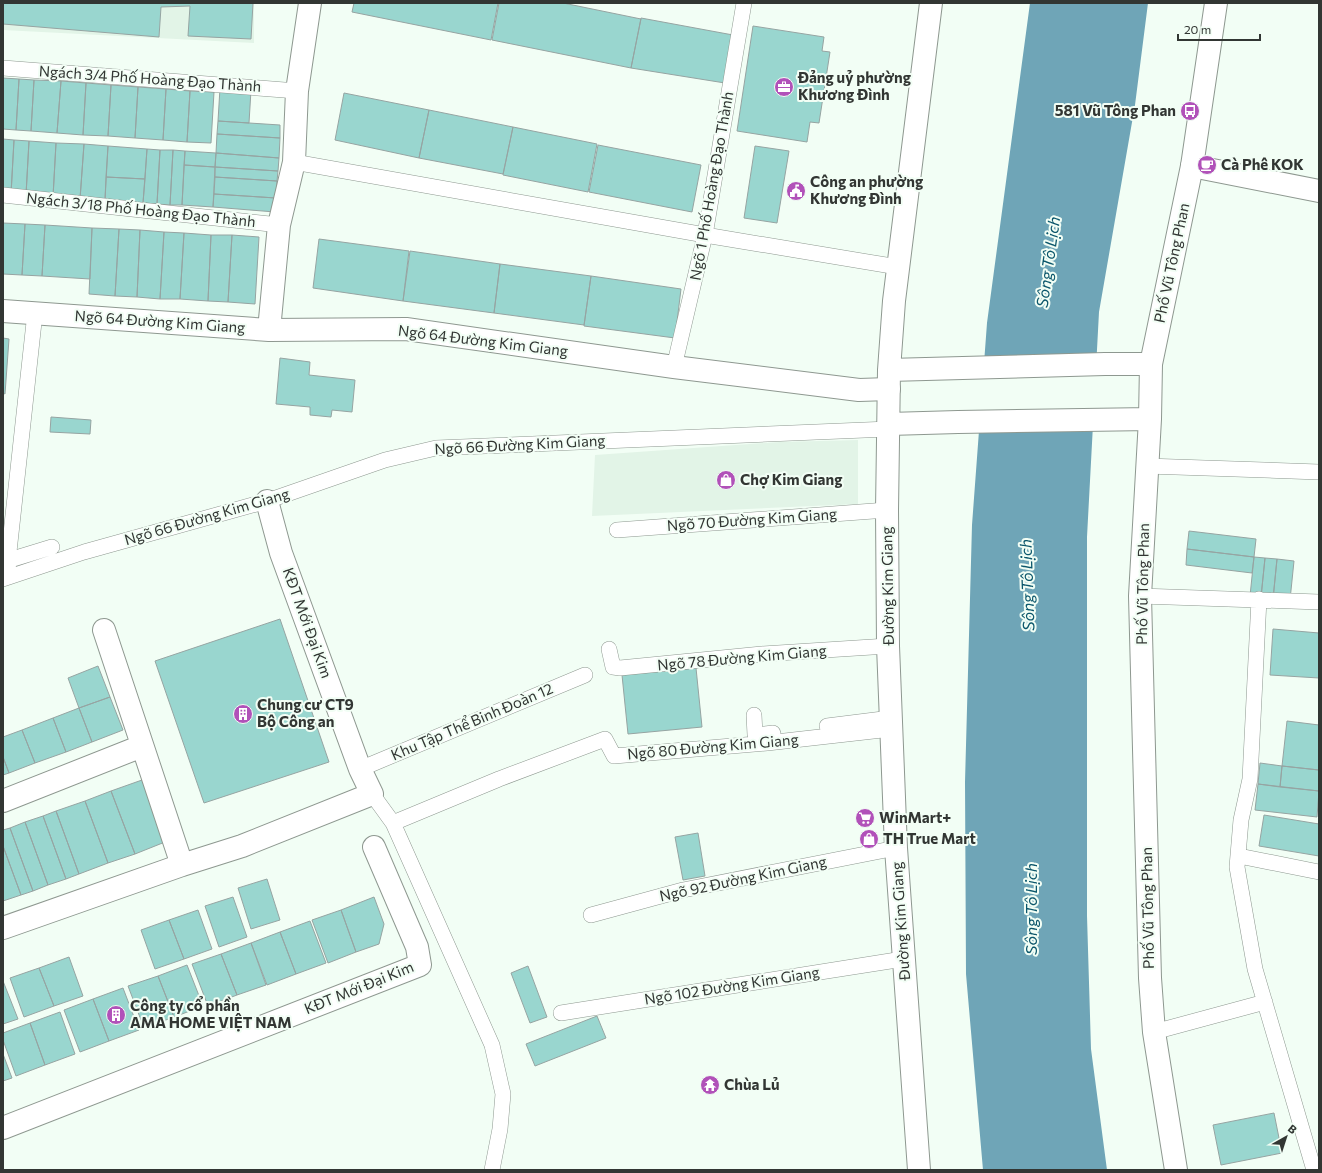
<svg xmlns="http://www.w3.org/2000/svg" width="1322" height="1173" viewBox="0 0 1322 1173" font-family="Commissioner,sans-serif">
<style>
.built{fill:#e2f4e7}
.water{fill:#6fa5b7}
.pier{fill:#f2fef5}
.building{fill:#99d6cf;stroke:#96a4a2}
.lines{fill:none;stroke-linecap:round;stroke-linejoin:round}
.service-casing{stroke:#8e9890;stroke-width:16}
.minor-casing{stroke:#8e9890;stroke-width:24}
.secondary-casing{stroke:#8e9890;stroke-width:24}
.service{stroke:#fff;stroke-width:15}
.minor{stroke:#fff;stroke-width:22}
.secondary{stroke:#fff;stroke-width:22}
.labels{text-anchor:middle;stroke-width:4;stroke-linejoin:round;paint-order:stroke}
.poi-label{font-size:15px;font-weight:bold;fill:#323633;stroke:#f2fef5;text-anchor:start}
.street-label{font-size:15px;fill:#323633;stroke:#f2fef5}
.water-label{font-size:16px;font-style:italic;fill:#0b566b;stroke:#f2fef5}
</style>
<rect width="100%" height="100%" fill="#f2fef5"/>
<path class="built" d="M3,3H254V43L3,30Z
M858,440V504L592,516L595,455L780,442Z"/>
<path class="water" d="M1030,3H1148L1135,105L1099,312L1087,537V916L1091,1049L1107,1170H983L966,974L965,782L972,525L987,323Z"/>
<path class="pier" d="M1099,364L1096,419L977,421L981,367Z"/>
<path class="building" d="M3,3H253L251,39L188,36L190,6L161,7L159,37L3,24Z
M354,3H498L491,40L352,12Z
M499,3H563L641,19L631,68L492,40Z
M641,18L733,35L725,83L631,68Z
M753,26L824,37L822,51L830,52L819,123L810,122L807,142L737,131Z
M3,78L19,79L16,130L3,129Z
M19,79L34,80L31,131L16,130Z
M34,80L61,81L57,133L31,131Z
M61,81L86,83L83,135L57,133Z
M86,83L111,85L108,136L83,135Z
M111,85L138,87L135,138L108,136Z
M138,87L166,89L163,140L135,138Z
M220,88L251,90L249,123L218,121Z
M166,89L190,91L187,142L163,140Z
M190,91L214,92L211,143L187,142Z
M344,93L429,110L419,158L335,140Z
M429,110L513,127L503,174L419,158Z
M218,121L280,125V138L217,134Z
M513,127L597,144L588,192L503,175Z
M217,134L280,138L279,158L216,153Z
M3,139L14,140L11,194L3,193Z
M14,140L29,141L26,195L11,194Z
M29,141L56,143L53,197L26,195Z
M56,143L84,144L80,199L53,197Z
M84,144L108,146L105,200L80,199Z
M598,145L701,165L692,212L589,192Z
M108,146L147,149L145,179L106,177Z
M755,146L789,151L777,223L744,218Z
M147,149L160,150L157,204L143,203Z
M160,150H173L170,205L157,204Z
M173,150L185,151L182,205H170Z
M185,151L216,153L215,167L184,165Z
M216,153L279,158L278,171L215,167Z
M184,165L215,167L213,207L182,205Z
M215,167L278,171L277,181L215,177Z
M106,177L145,179L143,203L105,200Z
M215,177L277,181L276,198L214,194Z
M214,194L276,198L275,212L213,207Z
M3,223L25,224L22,275L3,274Z
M25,224L45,225L42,276L22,275Z
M45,225L92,228L90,279L42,276Z
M92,228L119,229L115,296L89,294Z
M119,229L140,230L137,297L115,296Z
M140,230L164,232L160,299L137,297Z
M164,232L184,233L180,299H160Z
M184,233L211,235L208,301L180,299Z
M211,235H232L228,302L208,301Z
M232,235L259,237L255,304L228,302Z
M319,239L409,251L403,301L313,288Z
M410,251L500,264L494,313L403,301Z
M500,264L591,276L584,325L494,313Z
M591,276L681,289L675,338L584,326Z
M3,338L9,339L5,394L3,393Z
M280,358L310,362L309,375L355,380L352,412L332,410L331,417L310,415V407L276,404Z
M51,417L91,420L90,434L50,432Z
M1189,531L1256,539L1254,557L1187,549Z
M1187,549L1254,557L1252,573L1186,565Z
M1254,557L1265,558L1261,597L1250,596Z
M1265,558L1277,559L1273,599L1261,597Z
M1277,559L1294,561L1290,600L1273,599Z
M280,619L329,762L204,803L155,661Z
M1273,629L1319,633V678L1270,675Z
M98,666L110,697L79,708L68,678Z
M696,668L702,727L628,734L622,675Z
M110,697L123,730L92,742L79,708Z
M79,708L92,742L66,752L53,718Z
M53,718L66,752L35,763L22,730Z
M1287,721L1319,725V770L1282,766Z
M22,730L35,763L9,773L3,757V737Z
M3,757L9,773L3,775Z
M1260,763L1282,766L1280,787L1258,784Z
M1282,766L1319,770V791L1280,787Z
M142,780L165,842L135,854L111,791Z
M1258,784L1319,791L1317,817L1255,810Z
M111,791L135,854L108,863L85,801Z
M85,801L108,863L79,874L56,811Z
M56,811L79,874L66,879L43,816Z
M1264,815L1319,824V856L1259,846Z
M43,816L66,879L48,885L25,822Z
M25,822L48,885L33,891L10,828Z
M10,828L33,891L21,895L3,846V830Z
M698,833L705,876L683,880L675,837Z
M3,846L21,895L3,901Z
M267,879L280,920L251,929L238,888Z
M233,897L247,937L219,947L205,906Z
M374,897L384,924L379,944L356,952L341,910Z
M198,910L212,949L184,959L169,920Z
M341,910L356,952L328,963L312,920Z
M169,920L184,959L155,969L141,930Z
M310,921L326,963L296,974L280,932Z
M280,932L296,974L267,985L251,943Z
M251,943L266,985L237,995L221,954Z
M221,954L237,995L208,1006L192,964Z
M69,957L83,996L54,1006L39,968Z
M187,965L203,1006L174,1017L158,976Z
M528,966L547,1017L530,1023L511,973Z
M39,968L54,1006L24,1017L10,978Z
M158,976L174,1017L144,1028L128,986Z
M3,981L18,1019L3,1024Z
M123,988L139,1030L109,1041L93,999Z
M93,999L109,1041L80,1052L64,1010Z
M60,1012L75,1054L45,1065L30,1023Z
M597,1016L606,1038L535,1066L526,1044Z
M30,1023L45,1065L16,1076L3,1040V1033Z
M3,1054L12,1078L3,1081Z
M1274,1113L1282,1153L1221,1165L1213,1125Z"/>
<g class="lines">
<defs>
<path id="service" d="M3,68L297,91
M294,162L705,235L898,267
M3,195L279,225
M674,367L705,235L744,3
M1146,466L1319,472
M617,530L887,510
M3,562L52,547
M9,577L8,561L35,313
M3,579L84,552L267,501L385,460L436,448L889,429
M1140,596L1319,602
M1259,599L1250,779L1241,820L1237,867L1255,969L1314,1170
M609,649L613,667L620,668L762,654L888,646
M754,715L755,735L773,733
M827,726L891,718
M360,769L585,675
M372,794L393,823L492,1045L503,1094L500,1129L492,1170
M393,823L499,779L605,739L614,756L767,743L891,729
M1239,856L1319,872
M591,915L683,890L896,848
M561,1013L903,959
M1154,1032L1265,1002"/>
<path id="minor" d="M1192,166L1319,191
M3,311L269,330L406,329L674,367L859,390L889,389
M269,330L279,225L294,162L297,91L310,3
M104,630L182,865
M3,801L142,746
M3,928L182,865L242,846L372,794L360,769L281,553L267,501
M3,1128L420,965L417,947L374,847"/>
<path id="secondary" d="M889,370L1105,364H1151
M889,424L958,422L1150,419
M919,1170L896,848L888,646L887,510L889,370L894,301L931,3
M1176,1170L1154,1032L1150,978L1140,596L1150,419L1151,364L1192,166L1216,3"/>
</defs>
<use href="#service" class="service-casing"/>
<use href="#minor" class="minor-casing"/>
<use href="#secondary" class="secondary-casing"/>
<use href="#service" class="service"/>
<use href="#minor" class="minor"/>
<use href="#secondary" class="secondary"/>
</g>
<defs>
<symbol id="office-disc" viewBox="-11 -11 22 22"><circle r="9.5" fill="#b151b9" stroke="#f2fef5"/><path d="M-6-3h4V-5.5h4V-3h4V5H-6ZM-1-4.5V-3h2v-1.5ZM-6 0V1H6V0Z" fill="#fff"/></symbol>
<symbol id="bus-disc" viewBox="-11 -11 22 22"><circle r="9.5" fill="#b151b9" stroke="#f2fef5"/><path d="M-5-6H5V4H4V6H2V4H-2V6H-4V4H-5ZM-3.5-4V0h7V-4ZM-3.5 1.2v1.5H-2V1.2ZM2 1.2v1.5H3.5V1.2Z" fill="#fff"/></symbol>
<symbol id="cafe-disc" viewBox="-11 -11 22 22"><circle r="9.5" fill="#b151b9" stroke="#f2fef5"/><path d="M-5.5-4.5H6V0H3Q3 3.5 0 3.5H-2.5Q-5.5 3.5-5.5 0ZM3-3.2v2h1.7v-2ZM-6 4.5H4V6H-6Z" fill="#fff"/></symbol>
<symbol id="civic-disc" viewBox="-11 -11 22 22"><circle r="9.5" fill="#b151b9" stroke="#f2fef5"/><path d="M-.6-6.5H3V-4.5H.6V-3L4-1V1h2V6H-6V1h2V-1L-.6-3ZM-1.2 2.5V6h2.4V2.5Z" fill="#fff"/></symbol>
<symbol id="shop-disc" viewBox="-11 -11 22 22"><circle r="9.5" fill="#b151b9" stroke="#f2fef5"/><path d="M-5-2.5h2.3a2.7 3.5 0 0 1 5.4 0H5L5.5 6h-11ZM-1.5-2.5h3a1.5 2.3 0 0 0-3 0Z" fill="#fff"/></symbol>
<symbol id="building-disc" viewBox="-11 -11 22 22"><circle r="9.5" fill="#b151b9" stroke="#f2fef5"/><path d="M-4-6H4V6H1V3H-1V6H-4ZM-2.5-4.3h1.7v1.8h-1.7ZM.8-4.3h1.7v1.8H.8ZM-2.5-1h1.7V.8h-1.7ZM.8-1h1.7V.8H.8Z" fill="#fff"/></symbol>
<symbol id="supermarket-disc" viewBox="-11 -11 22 22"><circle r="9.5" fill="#b151b9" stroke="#f2fef5"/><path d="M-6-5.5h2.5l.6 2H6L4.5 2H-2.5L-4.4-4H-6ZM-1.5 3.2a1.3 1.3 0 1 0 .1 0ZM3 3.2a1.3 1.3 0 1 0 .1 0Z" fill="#fff"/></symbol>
<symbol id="temple-disc" viewBox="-11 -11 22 22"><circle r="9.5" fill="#b151b9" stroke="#f2fef5"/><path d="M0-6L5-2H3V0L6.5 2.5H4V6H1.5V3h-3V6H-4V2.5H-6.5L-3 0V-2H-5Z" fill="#fff"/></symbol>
</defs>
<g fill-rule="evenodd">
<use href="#office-disc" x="773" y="76" width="22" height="22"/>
<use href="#bus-disc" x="1179" y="100" width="22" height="22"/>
<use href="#cafe-disc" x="1196" y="154" width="22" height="22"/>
<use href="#civic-disc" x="785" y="180" width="22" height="22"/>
<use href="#shop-disc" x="715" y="469" width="22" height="22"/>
<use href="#building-disc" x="232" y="703" width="22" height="22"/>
<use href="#supermarket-disc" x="854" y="807" width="22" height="22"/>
<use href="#shop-disc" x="858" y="828" width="22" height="22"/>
<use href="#building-disc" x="105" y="1004" width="22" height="22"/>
<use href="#temple-disc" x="699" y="1074" width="22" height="22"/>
</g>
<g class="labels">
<g class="poi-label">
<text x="798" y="83">Đảng uỷ phường<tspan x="798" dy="17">Khương Đình</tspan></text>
<text x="1176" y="116" text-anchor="end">581 Vũ Tông Phan</text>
<text x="1221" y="170">Cà Phê KOK</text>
<text x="810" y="187">Công an phường<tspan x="810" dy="17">Khương Đình</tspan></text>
<text x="740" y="485">Chợ Kim Giang</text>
<text x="257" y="710">Chung cư CT9<tspan x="257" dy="17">Bộ Công an</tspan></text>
<text x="879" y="823">WinMart+</text>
<text x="883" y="844">TH True Mart</text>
<text x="130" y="1011">Công ty cổ phần<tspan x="130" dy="17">AMA HOME VIỆT NAM</tspan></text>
<text x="724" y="1090">Chùa Lủ</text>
</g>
<g class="street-label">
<text transform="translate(150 79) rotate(4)" y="5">Ngách 3/4 Phố Hoàng Đạo Thành</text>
<text transform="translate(712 186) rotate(-80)" y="5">Ngõ 1 Phố Hoàng Đạo Thành</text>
<text transform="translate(141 210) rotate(6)" y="5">Ngách 3/18 Phố Hoàng Đạo Thành</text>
<text transform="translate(1172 263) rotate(-78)" y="5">Phố Vũ Tông Phan</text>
<text transform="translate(160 322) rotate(4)" y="5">Ngõ 64 Đường Kim Giang</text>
<text transform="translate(483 341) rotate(7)" y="5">Ngõ 64 Đường Kim Giang</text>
<text transform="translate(520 445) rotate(-3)" y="5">Ngõ 66 Đường Kim Giang</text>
<text transform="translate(207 517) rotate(-16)" y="5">Ngõ 66 Đường Kim Giang</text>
<text transform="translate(752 520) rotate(-4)" y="5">Ngõ 70 Đường Kim Giang</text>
<text transform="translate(1143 584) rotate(-89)" y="5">Phố Vũ Tông Phan</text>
<text transform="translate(888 586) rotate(-91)" y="5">Đường Kim Giang</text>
<text transform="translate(307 623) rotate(70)" y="5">KĐT Mới Đại Kim</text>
<text transform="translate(742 658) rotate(-5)" y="5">Ngõ 78 Đường Kim Giang</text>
<text transform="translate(472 722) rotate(-23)" y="5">Khu Tập Thể Binh Đoàn 12</text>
<text transform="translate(713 747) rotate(-5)" y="5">Ngõ 80 Đường Kim Giang</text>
<text transform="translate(743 879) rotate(-12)" y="5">Ngõ 92 Đường Kim Giang</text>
<text transform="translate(1148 908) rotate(-91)" y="5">Phố Vũ Tông Phan</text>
<text transform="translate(901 921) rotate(-94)" y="5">Đường Kim Giang</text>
<text transform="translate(732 986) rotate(-9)" y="5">Ngõ 102 Đường Kim Giang</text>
<text transform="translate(359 988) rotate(-22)" y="5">KĐT Mới Đại Kim</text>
</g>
<g class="water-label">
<text transform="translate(1048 262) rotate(-82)" y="6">Sông Tô Lịch</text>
<text transform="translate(1027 585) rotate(-92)" y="6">Sông Tô Lịch</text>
<text transform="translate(1031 909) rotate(-90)" y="6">Sông Tô Lịch</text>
</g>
</g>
<rect width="1322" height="1173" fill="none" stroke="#323633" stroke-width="8"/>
<g transform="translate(1286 1137) rotate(39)" stroke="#f2fef5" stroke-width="3" paint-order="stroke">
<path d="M0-3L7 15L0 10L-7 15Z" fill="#323633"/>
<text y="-6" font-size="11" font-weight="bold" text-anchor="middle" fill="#323633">B</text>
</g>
<path d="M1178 34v6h82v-6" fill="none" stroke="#323633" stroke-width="2"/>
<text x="1184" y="34" font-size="12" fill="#323633" stroke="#f2fef5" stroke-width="3" paint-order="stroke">20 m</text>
</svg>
